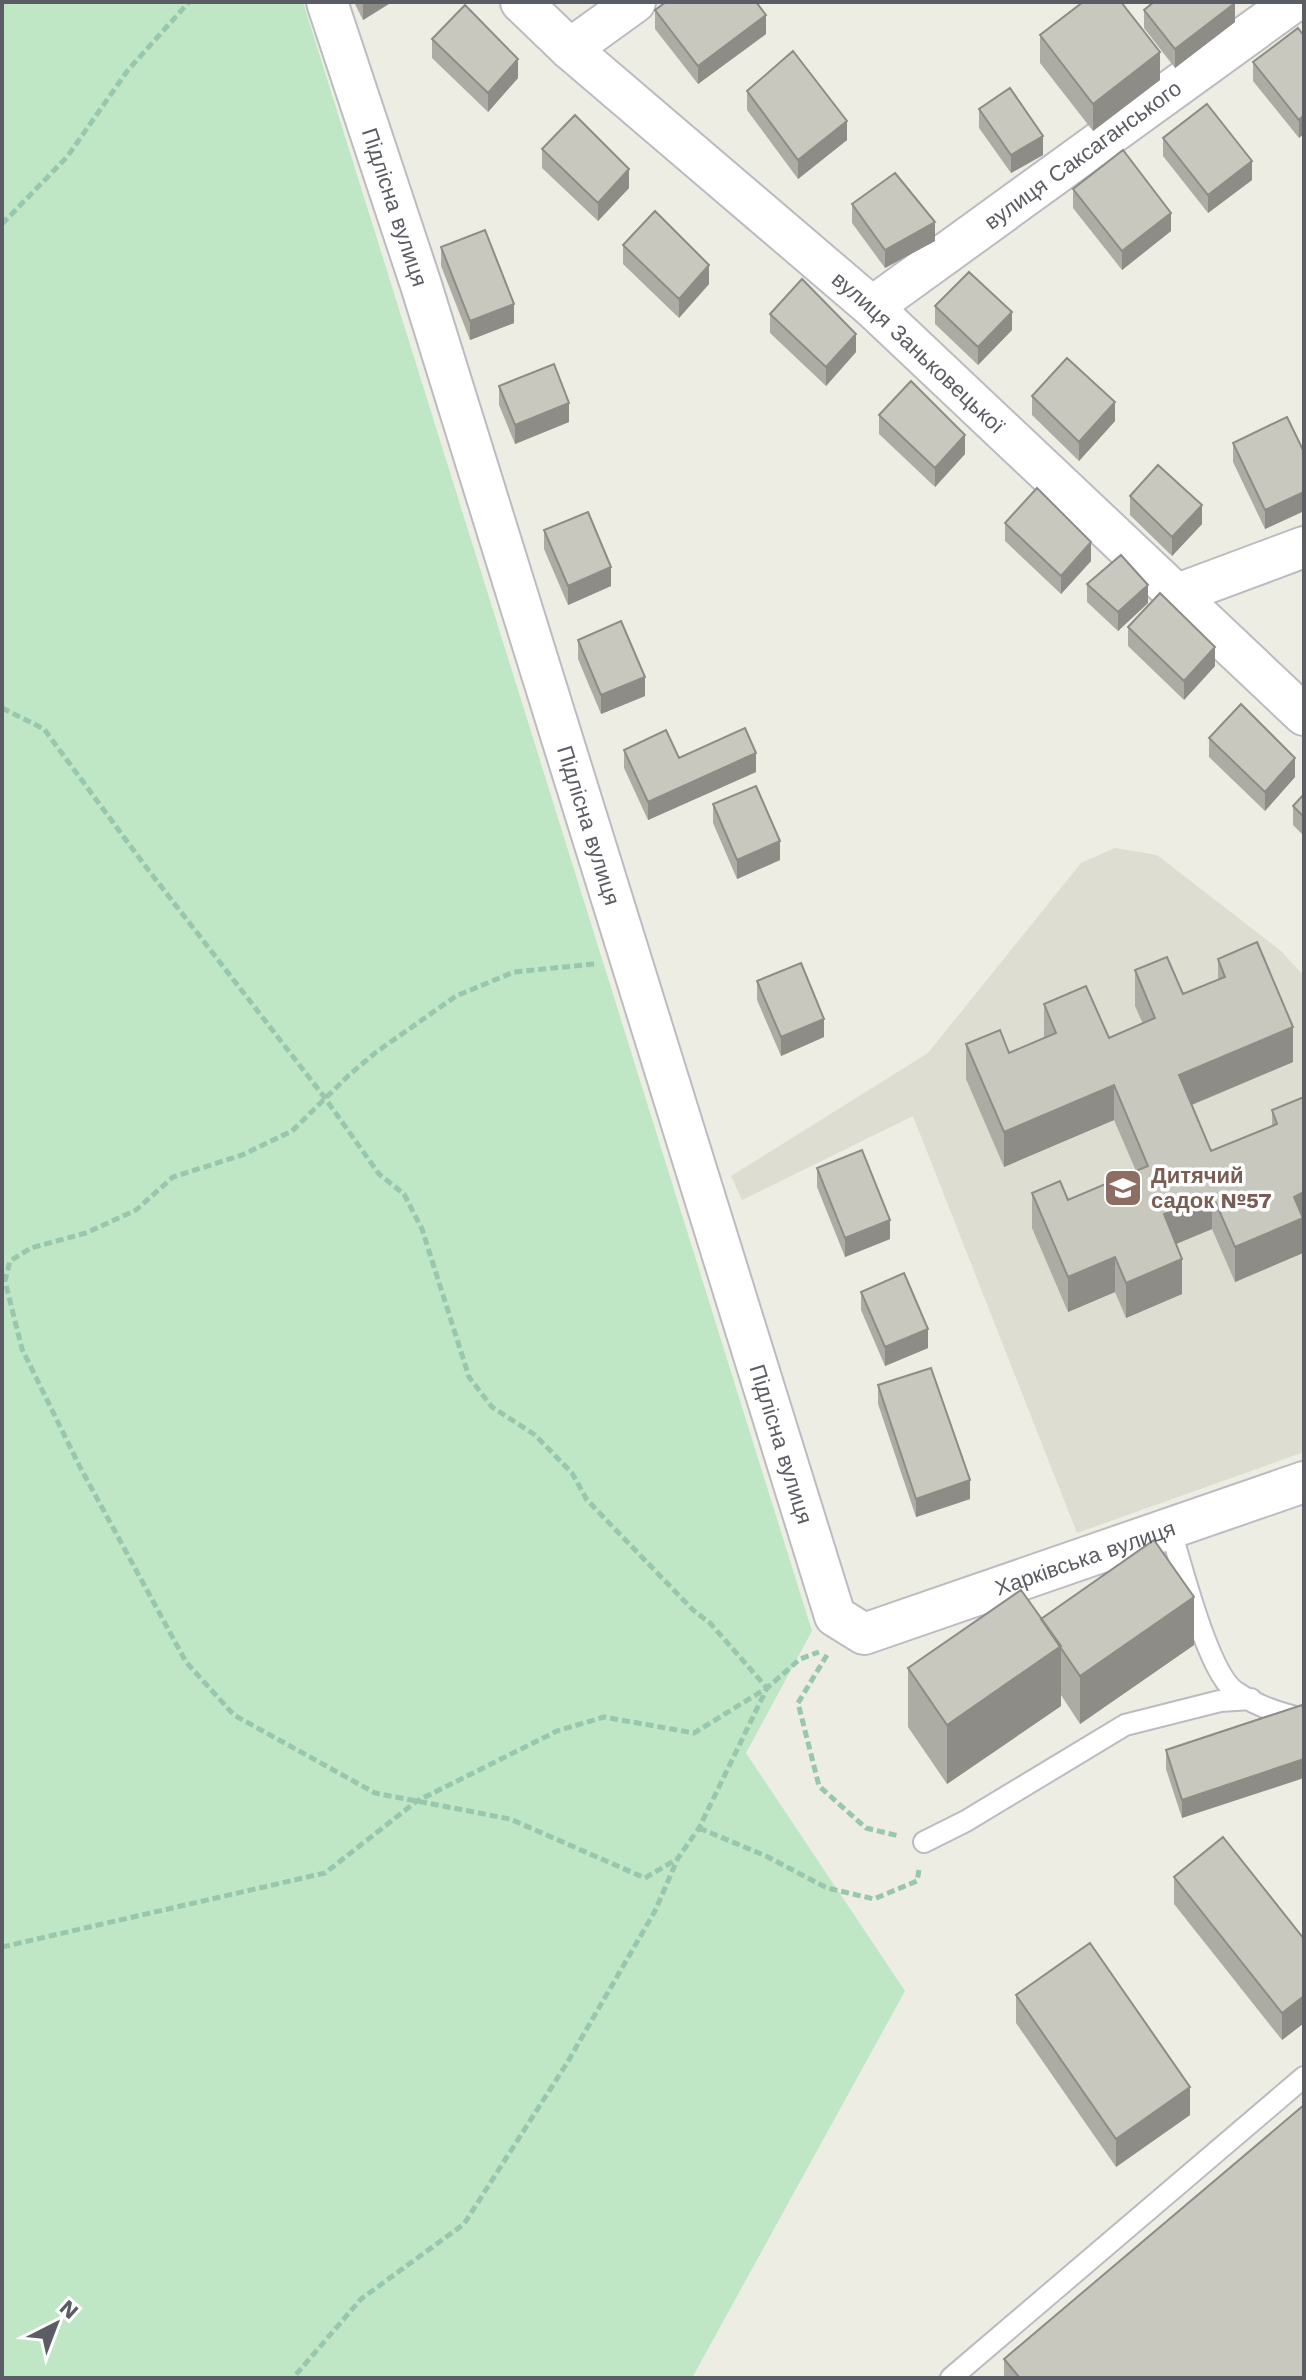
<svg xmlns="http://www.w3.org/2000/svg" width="1306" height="2380" viewBox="0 0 1306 2380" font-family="'Work Sans',sans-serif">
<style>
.education{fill:#deddd1}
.green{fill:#bfe6c5}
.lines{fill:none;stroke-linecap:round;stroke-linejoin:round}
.service-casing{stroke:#babcc2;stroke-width:24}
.minor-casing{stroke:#babcc2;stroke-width:44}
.path{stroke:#98c7ad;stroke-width:5;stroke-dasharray:8 4;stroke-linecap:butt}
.service{stroke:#fff;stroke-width:20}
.minor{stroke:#fff;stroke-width:40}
.wall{fill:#adaca4}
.shaded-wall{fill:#8d8c86}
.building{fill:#c9c8bf;stroke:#8d8c86;stroke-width:2}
.labels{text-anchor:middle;stroke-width:7;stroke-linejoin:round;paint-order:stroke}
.street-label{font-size:22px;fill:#5b5d64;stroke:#fff}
.education-label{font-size:22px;font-weight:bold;fill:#785e54;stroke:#fff;text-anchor:start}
</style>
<rect width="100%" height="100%" fill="#eeede3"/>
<path class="education" d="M1115,848L1157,855L1281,951L1304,976V1452L1077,1533L913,1116L742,1200L731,1176L928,1053L1081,863Z"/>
<path class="green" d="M2,2H303L812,1631L746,1753L905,1991L692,2378H2Z"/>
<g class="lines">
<defs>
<path id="service" d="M1170,1528C1181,1563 1208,1674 1236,1692C1255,1705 1281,1714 1304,1719
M924,1842L966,1821L1125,1725L1220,1701L1251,1699
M951,2378L1304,2077"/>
<g id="minor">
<path id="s1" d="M327,2L421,285L835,1616L864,1634L1304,1482"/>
<path id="s2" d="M521,2L570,49L872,307L1304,715"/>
<path d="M570,49L635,2"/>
<path id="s3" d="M872,307L1293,2"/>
<path d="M1175,595L1304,547"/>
</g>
</defs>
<use href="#service" class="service-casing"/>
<use href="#minor" class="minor-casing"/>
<path class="path" d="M2,224L67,157L128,70L189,2
M2,708L44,729L143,863L325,1098L379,1174L404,1194L422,1229L469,1377L492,1407L535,1435L572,1473L587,1500L693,1610L710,1623L767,1688L699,1828L678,1858L655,1911L567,2063L464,2224L361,2299L293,2378
M594,964L514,972L456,996L375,1053L349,1075L292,1131L242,1155L173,1177L136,1210L86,1233L31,1248L10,1261L5,1281L22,1349L80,1467L186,1662L234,1715L375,1793L510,1819L645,1878L677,1859
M827,1655L798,1703L819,1786L866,1828L899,1836
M699,1828L766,1856L827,1888L874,1899L917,1881L919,1870
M2,1947L325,1873L417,1801L557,1731L604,1717L694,1733L767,1688L800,1659L819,1652"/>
<use href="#service" class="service"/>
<use href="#minor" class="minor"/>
</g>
<path class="wall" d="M354,2H392L363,20Z
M655,10L766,34L698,84L655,29Z
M1144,10L1235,22L1175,68L1144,28Z
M1040,35L1160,80L1093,131L1040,63Z
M1304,36L1299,138L1253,81V62Z
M432,39L518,78L488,112L432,58Z
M747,91L847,140L798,179L747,110Z
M979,109L1043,155L1011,173L979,128Z
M1163,138L1252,180L1208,213L1163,156Z
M542,149L629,188L598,221L542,168Z
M1073,189L1171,231L1122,270L1073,208Z
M852,204L935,241L885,268L852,223Z
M623,245L709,284L679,318L623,264Z
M441,247L514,323L470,340L441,266Z
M935,306L1012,330L978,365L935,324Z
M770,314L856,352L826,386L770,333Z
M499,386L569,422L515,444L499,405Z
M1032,396L1115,421L1079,461L1032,415Z
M879,415L965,454L935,487L879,434Z
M1233,443L1304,452V511L1265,529L1233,462Z
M1130,496L1202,524L1172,556L1130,515Z
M1005,523L1091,561L1061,594L1005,541Z
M544,530L611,586L568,605L544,549Z
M1087,584L1148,603L1118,631L1087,602Z
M1128,627L1215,666L1184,700L1128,646Z
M578,640L645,696L601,714L578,659Z
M1209,738L1295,777L1265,811L1209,757Z
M624,750L679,758L756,772L648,820L624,768Z
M1304,794V836L1293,825V806Z
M713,804L780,860L737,879L713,823Z
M1218,959L1293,1062L1192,1105L1211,1151L1272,1126V1110L1304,1097V1227L1303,1228V1253L1235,1282L1212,1229L1176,1244L1182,1294L1126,1318L1115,1292L1068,1312L1032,1228V1193L1068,1200L1136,1171L1114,1120L1004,1167L966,1079V1044L1009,1053L1044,1038V1004L1109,1038L1143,1024L1135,1006V970L1183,994L1218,980Z
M757,981L824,1037L781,1056L757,1000Z
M817,1168L890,1239L845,1257L817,1187Z
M861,1292L928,1348L885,1366L861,1310Z
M878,1385L970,1499L916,1517L878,1404Z
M1041,1619L1194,1645L1080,1724L1061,1695V1706L947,1784L908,1727V1668Z
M1304,1711L1182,1818L1166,1769V1750Z
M1174,1877L1304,1939V2023L1282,2040L1174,1904Z
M1016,1995L1190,2115L1116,2167L1016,2023Z
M1004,2359L1304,2378H1004Z"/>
<path class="shaded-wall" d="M363,2H392L363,20Z
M1235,3V22L1175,68V49Z
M766,15V34L698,84V66Z
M1160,52V80L1093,131V104Z
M518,59V78L488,112V93Z
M1304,115V134L1299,138V120Z
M847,121V140L798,179V160Z
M1043,136V155L1011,173V155Z
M1252,161V180L1208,213V195Z
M629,169V188L598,221V203Z
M1171,213V231L1122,270V251Z
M935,222V241L885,268V250Z
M709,265V284L679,318V299Z
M514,304V323L470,340V321Z
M1012,312V330L978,365V347Z
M856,334V352L826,386V367Z
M1115,402V421L1079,461V442Z
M569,403V422L515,444V425Z
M965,435V454L935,487V468Z
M1304,492V511L1265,529V510Z
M1202,505V524L1172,556V537Z
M1091,542V561L1061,594V576Z
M611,567V586L568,605V586Z
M1148,585V603L1118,631V612Z
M1215,647V666L1184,700V681Z
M645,677V696L601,714V695Z
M756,753V772L648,820V802Z
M1295,758V777L1265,811V792Z
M780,841V860L737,879V860Z
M824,1019V1037L781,1056V1037Z
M1293,1027V1062L1179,1110V1075Z
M1114,1085V1120L1004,1167V1132Z
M1304,1192L1303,1253L1235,1282V1247L1294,1197Z
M1212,1194V1229L1164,1249V1214Z
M890,1220V1239L845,1257V1238Z
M1115,1257V1292L1068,1312V1277Z
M1182,1259V1294L1126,1318V1283Z
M928,1329V1348L885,1366V1347Z
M970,1480V1499L916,1517V1499Z
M1194,1597V1645L1080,1724V1676Z
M1061,1646V1706L947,1784V1725Z
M1304,1759V1778L1182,1818V1800Z
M1304,1996V2023L1282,2040V2013Z
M1190,2087V2115L1116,2167V2139Z"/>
<path class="building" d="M666,2H756L766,15L698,66L655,10Z
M1083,2H1121L1160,52L1093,104L1040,35Z
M1154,2H1234L1235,3L1175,49L1144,10Z
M465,5L518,59L488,93L432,39Z
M1298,28L1304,36V115L1299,120L1253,62Z
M793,51L847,121L798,160L747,91Z
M1010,88L1043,136L1011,155L979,109Z
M1207,104L1252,161L1208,195L1163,138Z
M575,115L629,169L598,203L542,149Z
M1123,150L1171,213L1122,251L1073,189Z
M895,173L935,222L885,250L852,204Z
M655,211L709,265L679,299L623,245Z
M485,230L514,304L470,321L441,247Z
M969,272L1012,312L978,347L935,306Z
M802,279L856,334L826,367L770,314Z
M1067,358L1115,402L1079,442L1032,396Z
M554,364L569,403L515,425L499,386Z
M911,381L965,435L935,468L879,415Z
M1287,417L1304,452V492L1265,510L1233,443Z
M1158,465L1202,505L1172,537L1130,496Z
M1037,488L1091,542L1061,576L1005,523Z
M588,512L611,567L568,586L544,530Z
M1121,555L1148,585L1118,612L1087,584Z
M1160,593L1215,647L1184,681L1128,627Z
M621,621L645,677L601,695L578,640Z
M1241,704L1295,758L1265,792L1209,738Z
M745,728L756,753L648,802L624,750L666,730L679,758Z
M756,786L780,841L737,860L713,804Z
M1304,794V817L1293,806Z
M1257,942L1293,1027L1179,1075L1211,1151L1277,1124L1272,1110L1304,1097V1192L1294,1197L1303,1218L1235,1247L1212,1194L1164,1214L1182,1259L1126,1283L1115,1257L1068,1277L1032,1193L1060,1181L1068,1200L1148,1166L1114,1085L1004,1132L966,1044L1000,1030L1009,1053L1056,1033L1044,1004L1086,986L1109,1038L1155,1018L1135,970L1167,957L1183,994L1225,977L1218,959Z
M801,963L824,1019L781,1037L757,981Z
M862,1150L890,1220L845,1238L817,1168Z
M904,1273L928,1329L885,1347L861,1292Z
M931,1368L970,1480L916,1499L878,1385Z
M1154,1540L1194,1597L1080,1676L1041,1619Z
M1021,1590L1061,1646L947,1725L908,1668Z
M1302,1705L1304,1711V1759L1182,1800L1166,1750Z
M1223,1837L1304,1939V1996L1282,2013L1174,1877Z
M1090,1943L1190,2087L1116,2139L1016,1995Z
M1304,2105V2378H1020L1004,2359Z"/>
<defs>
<symbol id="school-square" viewBox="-11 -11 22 22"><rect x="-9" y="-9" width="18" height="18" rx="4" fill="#8d6e63" stroke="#fff"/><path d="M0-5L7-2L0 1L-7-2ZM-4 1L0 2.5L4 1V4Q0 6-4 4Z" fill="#fff"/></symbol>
</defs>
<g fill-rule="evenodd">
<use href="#school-square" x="1101" y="1166" width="44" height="44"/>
</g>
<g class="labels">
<g class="street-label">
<text dy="8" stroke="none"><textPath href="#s3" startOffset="260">вулиця Саксаганського</textPath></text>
<text dy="8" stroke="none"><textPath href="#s1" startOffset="216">Підлісна вулиця</textPath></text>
<text dy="8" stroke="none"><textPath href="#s2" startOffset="530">вулиця Заньковецької</textPath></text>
<text dy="8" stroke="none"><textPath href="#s1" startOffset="864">Підлісна вулиця</textPath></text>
<text dy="8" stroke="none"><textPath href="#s1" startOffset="1512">Підлісна вулиця</textPath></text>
<text dy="8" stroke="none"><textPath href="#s1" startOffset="1960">Харківська вулиця</textPath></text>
</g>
<g class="education-label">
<text x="1151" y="1183">Дитячий<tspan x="1151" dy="25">садок №57</tspan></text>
</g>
</g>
<rect width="1306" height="2380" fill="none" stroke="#5b5d64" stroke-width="8"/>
<g transform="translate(56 2324) rotate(42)" stroke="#ffffff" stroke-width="6" paint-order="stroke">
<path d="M0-6L14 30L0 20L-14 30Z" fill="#5b5d64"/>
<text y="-12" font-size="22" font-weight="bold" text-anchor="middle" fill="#5b5d64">N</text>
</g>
</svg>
